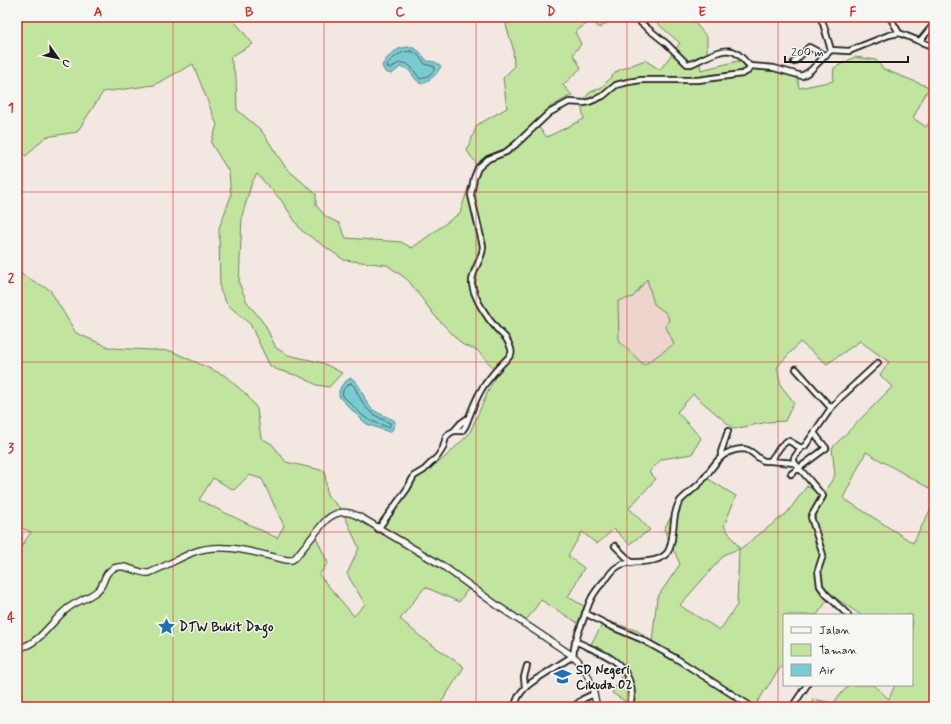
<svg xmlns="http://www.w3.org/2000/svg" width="951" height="724" viewBox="0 0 951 724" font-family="Mynerve,sans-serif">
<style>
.built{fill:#edd4cc}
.green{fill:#c1e59e;stroke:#6e805d;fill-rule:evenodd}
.water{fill:#7acbd1;stroke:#548589}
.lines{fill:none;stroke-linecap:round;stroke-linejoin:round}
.shore{stroke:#426264;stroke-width:1}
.minor-casing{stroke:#1c1c1c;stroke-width:8}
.tertiary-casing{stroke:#1c1c1c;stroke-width:8}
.minor{stroke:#f6f6f2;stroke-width:4.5}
.tertiary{stroke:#f6f6f2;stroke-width:5.5}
.grid{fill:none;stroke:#d62828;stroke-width:1;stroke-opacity:0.55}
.labels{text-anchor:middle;stroke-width:3;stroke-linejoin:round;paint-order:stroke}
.poi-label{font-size:13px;font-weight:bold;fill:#1c1c1c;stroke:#f6f6f2;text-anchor:start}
.neatline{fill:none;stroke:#d62828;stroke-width:1.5}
.grid-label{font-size:13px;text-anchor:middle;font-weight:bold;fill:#d62828}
</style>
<rect width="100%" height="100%" fill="#f2e7e1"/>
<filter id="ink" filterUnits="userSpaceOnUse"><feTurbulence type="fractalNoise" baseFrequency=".025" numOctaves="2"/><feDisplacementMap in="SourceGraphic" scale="8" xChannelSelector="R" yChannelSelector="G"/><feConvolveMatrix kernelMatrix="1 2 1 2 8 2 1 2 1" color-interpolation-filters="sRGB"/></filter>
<g filter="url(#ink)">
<path class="built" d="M647,278L654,304L666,313L669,319L666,327L674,343L644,365L619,341L618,301L633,297Z"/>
<path class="green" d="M17,17H231L253,44L230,57L236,77L237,110L261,130L286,168L316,194V205L326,217L339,223L346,238L401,242L412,248L460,213L476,163L467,151L477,125L507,108L503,78L514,67L513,48L506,25L508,17H615L614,19L599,28L592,20L575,32L581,44L573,54L581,68L563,85L572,95L550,107L535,123L547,137L584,119L581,104L589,93L602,87L617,71L645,60L660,70L680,43L657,23L672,17H690L707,37V55L699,58L701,70L738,61L755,67L797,72L799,88L833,81L834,68L855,57L876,60L883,69L929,87L913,118L926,127L934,116V491L866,452L843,498L913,543L934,503V707H810L813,699L833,703L849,685H873L889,699L895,685H912V615H861L831,595L817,615H784V662L754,707H634L612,693L627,665L587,651L605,620L638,631L652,642L657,598L680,564L664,529L671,517L677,499L705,477L736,496L724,526L740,549L787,513L807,486L821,495L827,488L835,475L832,448L892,387L880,375L889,362L860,341L827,364L800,342L777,367L781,386L794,402L785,421L768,422L734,429L693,394L677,412L701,438L692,454L662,459L649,472L656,479L629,508L650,530L629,544L614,529L597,544L582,532L568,556L584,568L568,597L584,606L578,623L541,600L522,626L468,589L459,602L425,587L400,619L421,637L464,667L441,703L445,707H17V553L31,532L17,526V272L50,290L76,333L111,348L171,351L224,375L246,394L257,409L261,438L272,444L286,462L325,471L327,495L342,510L380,529L417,475L442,460L469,434L497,372L477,350L463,345L435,316L408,280L387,265L344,260L301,230L281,200L257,174L252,182L242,216L239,283L247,302L265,325L276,348L288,355L323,363L342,373L329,387L317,385L299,376L278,370L270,366L250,324L227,304L220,290L219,228L231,196L229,172L211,143L217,125L193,64L154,85L103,92L77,132L45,137L26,156L17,151ZM647,279L654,304L666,313L669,319L666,327L674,344L644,365L619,341L618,301L633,297ZM249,475L262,479L284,526L277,538L199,500L213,478L234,490ZM342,510L359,548L347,574L365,604L354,616L319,575L328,563L314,533ZM739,549L737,605L720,630L685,609L680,605L725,554Z"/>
<path class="water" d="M412,47L420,52L427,61L435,62L441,66C436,76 431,79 421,84C412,78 411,67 400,67L392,74L385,72L382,66C385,59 394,50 402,48C405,47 409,47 412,47Z
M351,378C361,383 363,399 370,407C377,414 387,416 395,421C395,425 393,430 390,432L386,431L367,424L361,419L340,398C336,390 344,381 351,378Z"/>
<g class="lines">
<path class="shore" d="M411,51L417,54L425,64L435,67C434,73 426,78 420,79C415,73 410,61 400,63C396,64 393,67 391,69L387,67V65C394,56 400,52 411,51Z
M351,383L354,386C365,408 366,412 390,423V425L389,427H387L369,420L363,416L343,396C341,391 346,385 351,383Z"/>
<defs>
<path id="minor" d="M648,17L641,23L667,44L687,64H691C703,59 725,45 736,53C742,56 745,62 750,66
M820,17L823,23L831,50
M890,17L899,33
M920,41L934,24
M794,62L809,47L826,56
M796,369L831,408
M454,431L461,423L468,418
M801,448L794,458V462L823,496L811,517L823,555L818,570L820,586L826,594L848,615
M721,457V452L728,431
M770,461L795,463
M791,474L826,448L814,433
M378,529L407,489L414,476L424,470L438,456L443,448L446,437L450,433L454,431H462C467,425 466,424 469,417C473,407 477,396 483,387C488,380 494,372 500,366C503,362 509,358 511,354C513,350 509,344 507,340C505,336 500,333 497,329C487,318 474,298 472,284C471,270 483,260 483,246L471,195L474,178L478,168L488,159L506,152L515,145L549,113L569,102L584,103L589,102L603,96L616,85L628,82L641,80H698L742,74L748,71L750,66L774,68L802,76L810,71L831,50L849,51L889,35L899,33L934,47
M615,546L632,563
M585,613L610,626L641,639L677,659L752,707
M575,641C595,651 621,657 629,680C633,689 632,697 630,707
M525,687L524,677L527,666
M515,707C518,688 534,681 549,671C557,666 565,661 573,656C574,651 574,645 576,640C577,635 580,629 582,623C585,615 588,605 592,597C596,590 601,584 607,578C611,572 616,566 623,564C637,560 656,565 667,553C676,542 670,514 681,500C687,494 695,488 701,482C715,466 719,450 743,449C752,449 756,458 764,461C766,461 768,461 770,461L781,446L787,441H789L801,448L805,446L831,408L841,397L878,363
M573,707L583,699L594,694
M792,707L807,685"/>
<path id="tertiary" d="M17,648C39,646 51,621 67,609C76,601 90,598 98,590C106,583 102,574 114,568C126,563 137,574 149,573C164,567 179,558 194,552C223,541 258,554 287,560H292L295,558L326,520C339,509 348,511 362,518L443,566L498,606L573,656C588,667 593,689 597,707"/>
</defs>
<use href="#minor" class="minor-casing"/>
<use href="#tertiary" class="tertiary-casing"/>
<use href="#minor" class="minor"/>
<use href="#tertiary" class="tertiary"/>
</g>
</g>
<path class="grid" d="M173,17V707M324,17V707M476,17V707M627,17V707M778,17V707M17,192H934M17,362H934M17,532H934"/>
<defs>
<symbol id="sight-bare" viewBox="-9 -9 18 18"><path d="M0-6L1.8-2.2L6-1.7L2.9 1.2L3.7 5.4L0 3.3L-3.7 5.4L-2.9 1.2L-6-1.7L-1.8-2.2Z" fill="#1f6fb2" stroke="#f6f6f2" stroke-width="2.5" paint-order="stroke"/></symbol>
<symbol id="school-bare" viewBox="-9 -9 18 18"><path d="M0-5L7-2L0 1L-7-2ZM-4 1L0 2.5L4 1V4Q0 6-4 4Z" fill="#1f6fb2" stroke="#f6f6f2" stroke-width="2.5" paint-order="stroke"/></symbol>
</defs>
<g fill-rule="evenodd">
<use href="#sight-bare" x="154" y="614" width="25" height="25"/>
<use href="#school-bare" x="550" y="664" width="25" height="25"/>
</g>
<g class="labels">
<g class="poi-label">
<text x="179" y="631">DTW Bukit Dago</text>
<text x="576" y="674">SD Negeri<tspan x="576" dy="15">Cikuda 02</tspan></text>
</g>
</g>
<rect width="951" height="724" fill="none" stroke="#f6f6f2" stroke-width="44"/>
<rect x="783" y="614" width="130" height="72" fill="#f6f6f2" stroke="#9f9f9c"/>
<rect x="791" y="627" width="20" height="6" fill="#f6f6f2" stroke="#9f9f9c"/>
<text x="819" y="634" font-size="12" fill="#1c1c1c">Jalan</text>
<rect x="791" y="644" width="20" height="12" fill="#c1e59e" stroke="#9f9f9c"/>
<text x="819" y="654" font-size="12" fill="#1c1c1c">Taman</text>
<rect x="791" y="664" width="20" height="12" fill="#7acbd1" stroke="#9f9f9c"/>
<text x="819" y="674" font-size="12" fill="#1c1c1c">Air</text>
<g transform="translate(58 58) rotate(123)" stroke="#f6f6f2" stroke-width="3" paint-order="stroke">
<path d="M0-3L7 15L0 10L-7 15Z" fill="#1c1c1c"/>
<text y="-6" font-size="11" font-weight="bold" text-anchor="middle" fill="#1c1c1c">U</text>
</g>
<path d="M785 56v6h123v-6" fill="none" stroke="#1c1c1c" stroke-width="2"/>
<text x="791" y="56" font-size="12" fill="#1c1c1c" stroke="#f6f6f2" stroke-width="3" paint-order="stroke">200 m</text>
<rect x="22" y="22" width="907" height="680" class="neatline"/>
<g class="grid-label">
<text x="98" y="16">A</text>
<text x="249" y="16">B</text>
<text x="400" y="16">C</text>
<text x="551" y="16">D</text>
<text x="702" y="16">E</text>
<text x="853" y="16">F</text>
<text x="11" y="112">1</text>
<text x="11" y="282">2</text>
<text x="11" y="452">3</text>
<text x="11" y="622">4</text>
</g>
</svg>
